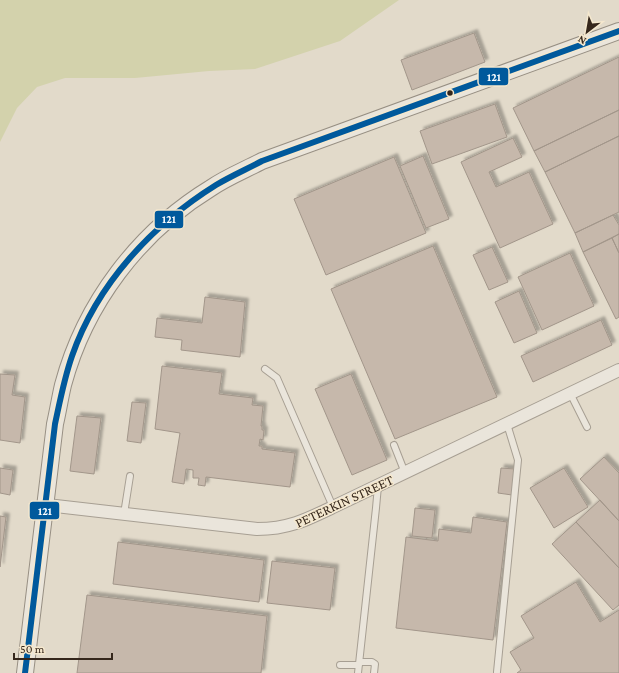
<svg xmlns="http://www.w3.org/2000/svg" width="619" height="673" viewBox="0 0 619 673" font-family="'Crimson Pro',serif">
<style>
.green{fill:#d3d2ac}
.building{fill:#c6b8ab;stroke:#a2968a;filter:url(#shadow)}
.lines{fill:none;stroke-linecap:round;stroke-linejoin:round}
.lane-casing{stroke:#a79f93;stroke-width:8}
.street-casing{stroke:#a79f93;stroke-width:14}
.secondary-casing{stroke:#978f83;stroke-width:18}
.lane{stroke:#eae5db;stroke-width:6}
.street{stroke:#eae5db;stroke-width:12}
.secondary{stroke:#eae5db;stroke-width:16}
.bus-1-casing{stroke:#f5e8ce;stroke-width:9}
.bus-1{stroke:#00599c;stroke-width:6}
.bus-dot{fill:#35271c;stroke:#f5e8ce;stroke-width:1.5}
.labels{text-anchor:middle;stroke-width:3;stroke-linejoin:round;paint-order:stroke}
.street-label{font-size:14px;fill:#35271c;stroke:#f5e8ce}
.line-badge{stroke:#f5e8ce;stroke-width:1.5}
.badge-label{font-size:11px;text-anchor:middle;font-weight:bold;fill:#fff}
</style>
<defs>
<filter id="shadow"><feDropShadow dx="3.5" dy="-3.5" stdDeviation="1" flood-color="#0004"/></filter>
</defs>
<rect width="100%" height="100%" fill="#e2daca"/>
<path class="green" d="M0,0H399L340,41L255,69L209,71L135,78H65L37,87L17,108L0,142Z"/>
<path class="building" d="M474,33L485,62L412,90L401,60Z
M619,57V110L534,151L513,108Z
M495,104L507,137L432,164L420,131Z
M619,110V136L545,172L534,151Z
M619,136V212L575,233L545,172Z
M513,138L522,157L489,172L496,187L529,172L553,224L500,248L461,162Z
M423,156L449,219L426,228L400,166Z
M394,157L426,233L326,275L294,199Z
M613,215L619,225V234L583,252L575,233Z
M619,234V253L612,238Z
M612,238L619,253V317L616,319L583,252Z
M433,246L497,397L395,439L331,289Z
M492,247L508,282L489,290L473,255Z
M570,253L594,306L542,330L518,277Z
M519,291L537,333L514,343L495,302Z
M205,297L245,302L240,357L181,350L182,340L155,337L157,318L202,323Z
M601,320L612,345L533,382L521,356Z
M162,366L222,373L219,394L253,398L252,405L263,406L261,426H262V430H264L263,440L260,439L259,446H262V449L295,453L290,487L206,477L205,486L198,485L199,478H193V470L186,469L184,484L172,482L180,433L155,429Z
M0,374L15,375L12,395L25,397L20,443L0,440Z
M351,374L387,460L352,475L315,389Z
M132,402L146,403L141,443L127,441Z
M77,416L101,418L94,474L70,471Z
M604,457L619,473V521L580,479Z
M0,468L13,470L10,495L0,493Z
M501,468L515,469L512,495L498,493Z
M564,468L588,507L554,528L530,488Z
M600,500L619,521V568L576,522Z
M415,508L435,510L432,538L412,536Z
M0,516L6,517L0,567Z
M473,517L507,522L493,640L396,628L406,537L438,541L439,529L471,533Z
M576,522L619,568V605L613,610L552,544Z
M118,542L264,560L259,602L113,584Z
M272,561L335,568L330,610L267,603Z
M576,582L600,622L619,610V673H517L521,670L510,652L534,638L521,616Z
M87,595L267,616L261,673H77Z"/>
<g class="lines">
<defs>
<path id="lane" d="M265,369L277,378L333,507
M570,393L587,427
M394,445L405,473
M124,514L130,476
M360,662H372L375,664L374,673
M340,665H359
M497,672L518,460L507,424
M358,673L376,508L378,486"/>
<path id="street" d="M47,505L257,529C288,529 306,520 333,507L619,370"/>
<path id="secondary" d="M25,673L55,424C58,411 60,398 63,385C85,303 139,232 211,188C227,177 245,170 262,161L619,31"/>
</defs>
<use href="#lane" class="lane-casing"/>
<use href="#street" class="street-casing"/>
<use href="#secondary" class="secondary-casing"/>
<use href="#lane" class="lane"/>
<use href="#street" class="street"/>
<use href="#secondary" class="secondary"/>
<defs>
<path id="bus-1" d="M25,673L55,424C60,401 64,379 72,356C97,284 152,225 216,185C231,176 247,169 262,161L619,31"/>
</defs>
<use href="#bus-1" class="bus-1-casing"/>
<use href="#bus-1" class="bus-1"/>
</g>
<circle class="bus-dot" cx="450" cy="93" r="3.5"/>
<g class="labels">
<g class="street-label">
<text transform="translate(344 501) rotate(-25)" y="5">PETERKIN STREET</text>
</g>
</g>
<g class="line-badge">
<rect x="478" y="67" width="31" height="19" rx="4" fill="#00599c"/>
<rect x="154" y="210" width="30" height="19" rx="4" fill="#00599c"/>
<rect x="29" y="501" width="31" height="19" rx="4" fill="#00599c"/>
</g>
<g class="badge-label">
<text x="494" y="81">121</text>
<text x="169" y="223">121</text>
<text x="45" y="515">121</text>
</g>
<g transform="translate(587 32) rotate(211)" stroke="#f5e8ce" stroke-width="3" paint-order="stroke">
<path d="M0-3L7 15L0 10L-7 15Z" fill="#35271c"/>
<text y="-6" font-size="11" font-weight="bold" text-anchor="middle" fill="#35271c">N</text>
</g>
<path d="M14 653v6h98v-6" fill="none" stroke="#35271c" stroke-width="2"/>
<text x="20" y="653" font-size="12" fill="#35271c" stroke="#f5e8ce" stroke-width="3" paint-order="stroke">50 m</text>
</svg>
